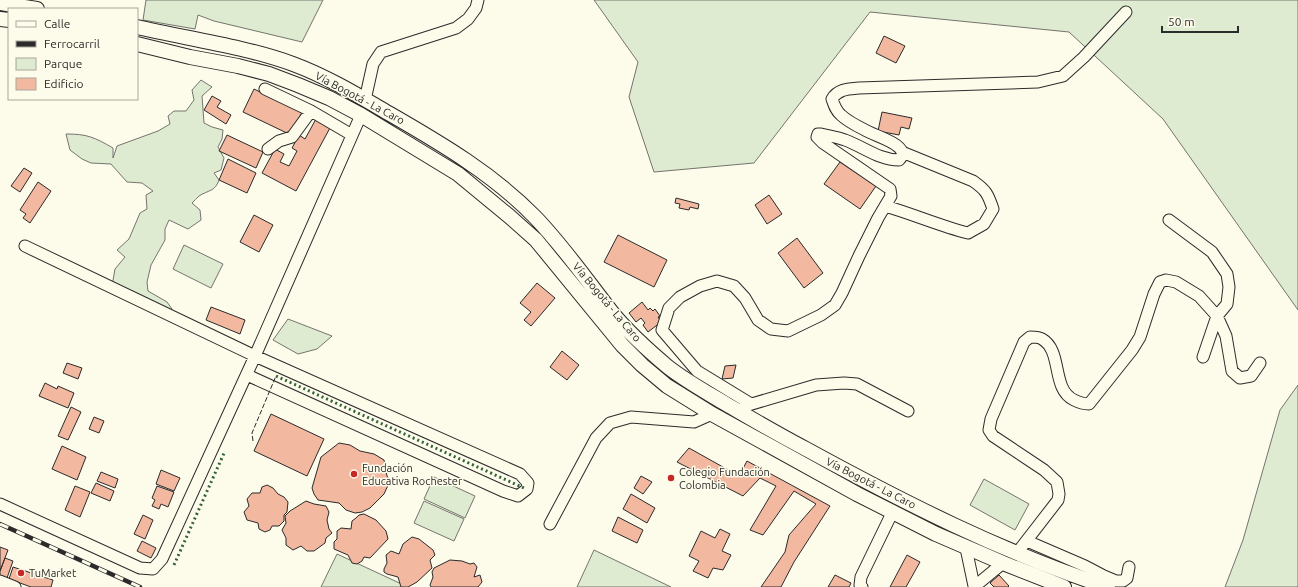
<svg xmlns="http://www.w3.org/2000/svg" width="1298" height="587" viewBox="0 0 1298 587" font-family="Ubuntu,sans-serif">
<style>
.green{fill:#deebd1;stroke:#74746e}
.building{fill:#f2b8a0;stroke:#2b2b2b}
.lines{fill:none;stroke-linecap:round;stroke-linejoin:round}
.minor-casing{stroke:#2b2b2b;stroke-width:13}
.major-casing{stroke:#2b2b2b;stroke-width:16}
.minor{stroke:#fdfbea;stroke-width:11}
.major{stroke:#fdfbea;stroke-width:14}
.rail-casing{stroke:#2b2b2b;stroke-width:4.5}
.rail{stroke:#fdfbea;stroke-width:3;stroke-dasharray:9;stroke-linecap:butt}
.hedge{stroke:#34623c;stroke-width:3;stroke-dasharray:2 3;stroke-linecap:butt}
.fence{stroke:#2b2b2b;stroke-width:1;stroke-dasharray:5 2;stroke-linecap:butt}
.poi-dot{fill:#c62828;stroke:#fdfbea;stroke-width:1.5}
.labels{text-anchor:middle;stroke-width:3;stroke-linejoin:round;paint-order:stroke}
.street-label{font-size:11px;fill:#2b2b2b;stroke:#fdfbea}
.poi-label{font-size:11px;fill:#2b2b2b;stroke:#fdfbea;text-anchor:start}
</style>
<rect width="100%" height="100%" fill="#fdfbea"/>
<path class="green" d="M146,0H323L302,42L214,21L198,15L195,29L143,20Z
M594,0H1298V310L1163,119L1069,32L870,12L754,163L654,172L629,97L638,62Z
M201,80L212,87L202,96L204,123L212,127L223,130L222,139L218,147L224,158L221,170L214,173L219,180C215,192 208,190 199,196C197,198 194,201 192,203L200,210L201,220L188,229L169,220L165,229V240L151,265L147,282L148,291L167,302L172,309L166,315L112,286L115,269L125,257L117,250L129,239L140,213L147,209L146,195L153,191L142,183L127,182L111,164L91,163L82,159L70,150L66,134C87,134 94,137 113,148V158L117,146L158,131L170,124L168,116L174,111H186L194,100L192,90Z
M184,245L223,264L211,288L173,269Z
M288,319L332,336L317,349L298,354L273,340Z
M1298,385V587H1225L1243,540L1280,410Z
M434,477L475,496L465,518L424,499Z
M984,479L1029,504L1015,530L970,505Z
M424,501L464,519L454,541L414,523Z
M594,550L671,587H577Z
M337,554L408,587H321Z"/>
<path class="building" d="M884,36L905,46L896,63L876,53Z
M254,89L302,112L291,135L243,112Z
M212,96L221,101L217,107L231,115L226,124L204,110Z
M882,112L912,118L909,129L901,127L899,135L878,131Z
M316,119L331,126L296,191L262,173L275,149L284,154L280,162L289,166L297,151L292,148L299,135L305,139Z
M227,135L263,152L256,168L219,151Z
M228,159L256,173L247,193L219,180Z
M840,162L876,186L860,209L824,184Z
M24,168L32,173L20,192L11,186Z
M38,182L51,191L30,223L23,218L26,214L20,210Z
M769,195L782,214L767,224L755,205Z
M676,198L699,204L698,209L690,207L689,210L679,208L680,204L675,203Z
M254,215L273,225L259,252L240,242Z
M618,235L667,260L654,287L604,262Z
M797,238L823,273L804,288L778,253Z
M537,283L555,298L531,326L524,320L531,312L520,303Z
M642,302L648,310L650,308L653,311L655,309L660,316L658,317L661,322L648,332L643,325L645,323L641,318L636,322L629,313Z
M211,307L245,320L240,334L206,320Z
M562,351L579,365L567,380L550,367Z
M67,363L82,368L78,379L63,373Z
M736,365L733,378L722,379L725,366Z
M45,383L57,389L58,386L74,393L68,408L39,396Z
M71,407L81,412L68,440L58,436Z
M271,414L324,439L307,476L254,451Z
M94,417L104,421L99,433L89,429Z
M339,443L350,445L360,451L374,454L384,460L387,476L390,481L384,494L370,508L362,512L355,513L346,510L339,503L318,500L314,494L312,488L321,457Z
M62,446L86,457L77,480L52,469Z
M689,448L739,476L747,461L830,506L794,562L781,587H761L785,552L789,535L816,504L794,491L763,535L750,530L776,486L760,478L743,496L677,462Z
M161,470L180,478L174,491L156,484Z
M101,472L118,479L115,488L97,481Z
M641,476L652,482L643,494L634,488Z
M96,483L114,491L110,501L91,493Z
M267,485L273,488L278,494L284,497L288,502L287,512L284,515V521L279,526H272L270,530L265,532L259,529L258,523L247,520L244,512L249,506L247,499L252,493H260L262,487Z
M75,486L90,492L80,517L65,510Z
M157,486L174,492L168,507L161,504L159,509L152,506L155,500L152,498Z
M631,494L655,508L647,523L623,509Z
M306,501L314,504L326,506L329,512L327,520L329,529L332,533L326,538L325,543L314,551H307L301,546L293,550L286,545V538L282,530L286,523L285,516L290,511Z
M364,514L376,520L386,531L388,539L370,558L364,557L362,561L357,564L352,563L348,555L334,549V542L337,539V531L341,528L351,529L352,521L356,518L359,515Z
M143,515L153,520L145,539L134,534Z
M618,517L643,530L637,543L612,531Z
M720,529L730,534L722,551L731,555L723,570L713,568L708,578L693,571L699,561L689,556L701,531L715,538Z
M412,537L419,539L433,550L435,555L430,560L432,568L417,582L408,587H401L398,577L387,574L384,572V569L387,563L386,555L391,551L399,554L403,544Z
M142,541L156,548L151,558L137,551Z
M0,547L8,550L0,571Z
M907,555L920,562L906,587H890Z
M5,558L13,561L7,578L0,576V571Z
M450,560L462,561L470,564L474,563L477,567L474,577L480,575L482,582L478,587H431L430,585L433,577L432,572L434,568Z
M13,567L53,580L51,587H31L9,579Z
M835,575L851,583L849,587H828Z
M999,575L1009,586L1008,587H994L990,583Z"/>
<g class="lines">
<defs>
<path id="minor" d="M265,89L311,111L352,135
M365,100L373,64L381,52L456,28L468,19L476,8L478,0
M268,149L279,141L292,137L311,111
M885,206C913,214 940,226 968,233L984,224L993,209C988,194 986,190 973,181L902,152
M1169,220L1212,252L1227,274L1229,287L1227,304L1217,316L1203,357
M25,246L255,356L520,474L528,483L527,489L518,496L503,491L247,375
M751,404L697,371L662,330L669,308L680,297L700,286L717,281L734,286L745,298L758,320L771,329L788,331L821,315L835,305L842,293L859,256L878,218L891,196L890,189L823,143L817,137L818,134H821C829,136 838,137 845,140C864,147 879,160 899,160C901,158 903,155 902,152C899,142 873,135 865,130C857,126 847,121 841,115C836,111 834,105 832,99C838,89 848,89 859,88L1038,82L1063,76L1084,57L1126,12
M745,406L816,385L844,383L857,384L908,411
M0,504L140,568L153,569L162,559L255,356L361,115
M550,524L596,438L610,423L631,417L694,422L712,414
M1027,541L1085,566L1104,576L1116,581H1123L1127,578L1129,567
M966,548L974,586
M1017,553L1058,500L1059,494L1057,482L1044,470L993,436L989,430L991,419L1024,342L1030,337C1034,337 1039,337 1042,339C1063,351 1051,389 1074,400C1080,403 1083,404 1089,404L1132,350L1140,337L1154,294L1160,282L1166,280L1176,282L1199,296L1217,316L1226,336L1232,371L1240,378L1251,376L1260,363
M0,581L15,587
M862,587L860,585L861,577L893,511
M974,587L1003,563"/>
<path id="major" d="M0,3L37,9
M0,19L9,20
M137,27C189,39 243,46 293,64C328,77 359,96 390,114C442,144 493,174 535,217C564,247 588,282 614,315C630,334 649,351 668,367C686,381 706,392 726,404C752,419 779,435 806,449C903,502 1003,553 1108,587
M137,44L190,57L238,66L269,74L298,85L329,98L361,115L458,174L509,216L536,240L622,345L642,365L667,386L712,414L857,494L936,534L1003,563L1064,587"/>
</defs>
<use href="#minor" class="minor-casing"/>
<use href="#major" class="major-casing"/>
<use href="#minor" class="minor"/>
<use href="#major" class="major"/>
<defs>
<path id="rail" d="M0,524L140,587"/>
</defs>
<use href="#rail" class="rail-casing"/>
<use href="#rail" class="rail"/>
<path class="hedge" d="M276,376L524,488
M174,565L225,451"/>
<path class="fence" d="M253,441L252,433L276,376"/>
</g>
<g class="poi-dot">
<circle cx="354" cy="474" r="4"/>
<circle cx="671" cy="478" r="4"/>
<circle cx="21" cy="573" r="4"/>
</g>
<g class="labels">
<g class="street-label">
<text transform="translate(360 98) rotate(28)" y="4">Vía Bogotá - La Caro</text>
<text transform="translate(607 302) rotate(50)" y="4">Vía Bogotá - La Caro</text>
<text transform="translate(871 483) rotate(27)" y="4">Vía Bogotá - La Caro</text>
</g>
<g class="poi-label">
<text x="362" y="472">Fundación<tspan x="362" dy="13">Educativa Rochester</tspan></text>
<text x="679" y="476">Colegio Fundación<tspan x="679" dy="13">Colombia</tspan></text>
<text x="29" y="577">TuMarket</text>
</g>
</g>
<rect x="8" y="8" width="130" height="92" fill="#fdfbea" stroke="#a9a89e"/>
<rect x="16" y="21" width="20" height="6" fill="#fdfbea" stroke="#a9a89e"/>
<text x="44" y="28" font-size="12" fill="#2b2b2b">Calle</text>
<rect x="16" y="41" width="20" height="6" fill="#2b2b2b" stroke="#a9a89e"/>
<text x="44" y="48" font-size="12" fill="#2b2b2b">Ferrocarril</text>
<rect x="16" y="58" width="20" height="12" fill="#deebd1" stroke="#a9a89e"/>
<text x="44" y="68" font-size="12" fill="#2b2b2b">Parque</text>
<rect x="16" y="78" width="20" height="12" fill="#f2b8a0" stroke="#a9a89e"/>
<text x="44" y="88" font-size="12" fill="#2b2b2b">Edificio</text>
<path d="M1162 26v6h76v-6" fill="none" stroke="#2b2b2b" stroke-width="2"/>
<text x="1168" y="26" font-size="12" fill="#2b2b2b" stroke="#fdfbea" stroke-width="3" paint-order="stroke">50 m</text>
</svg>
